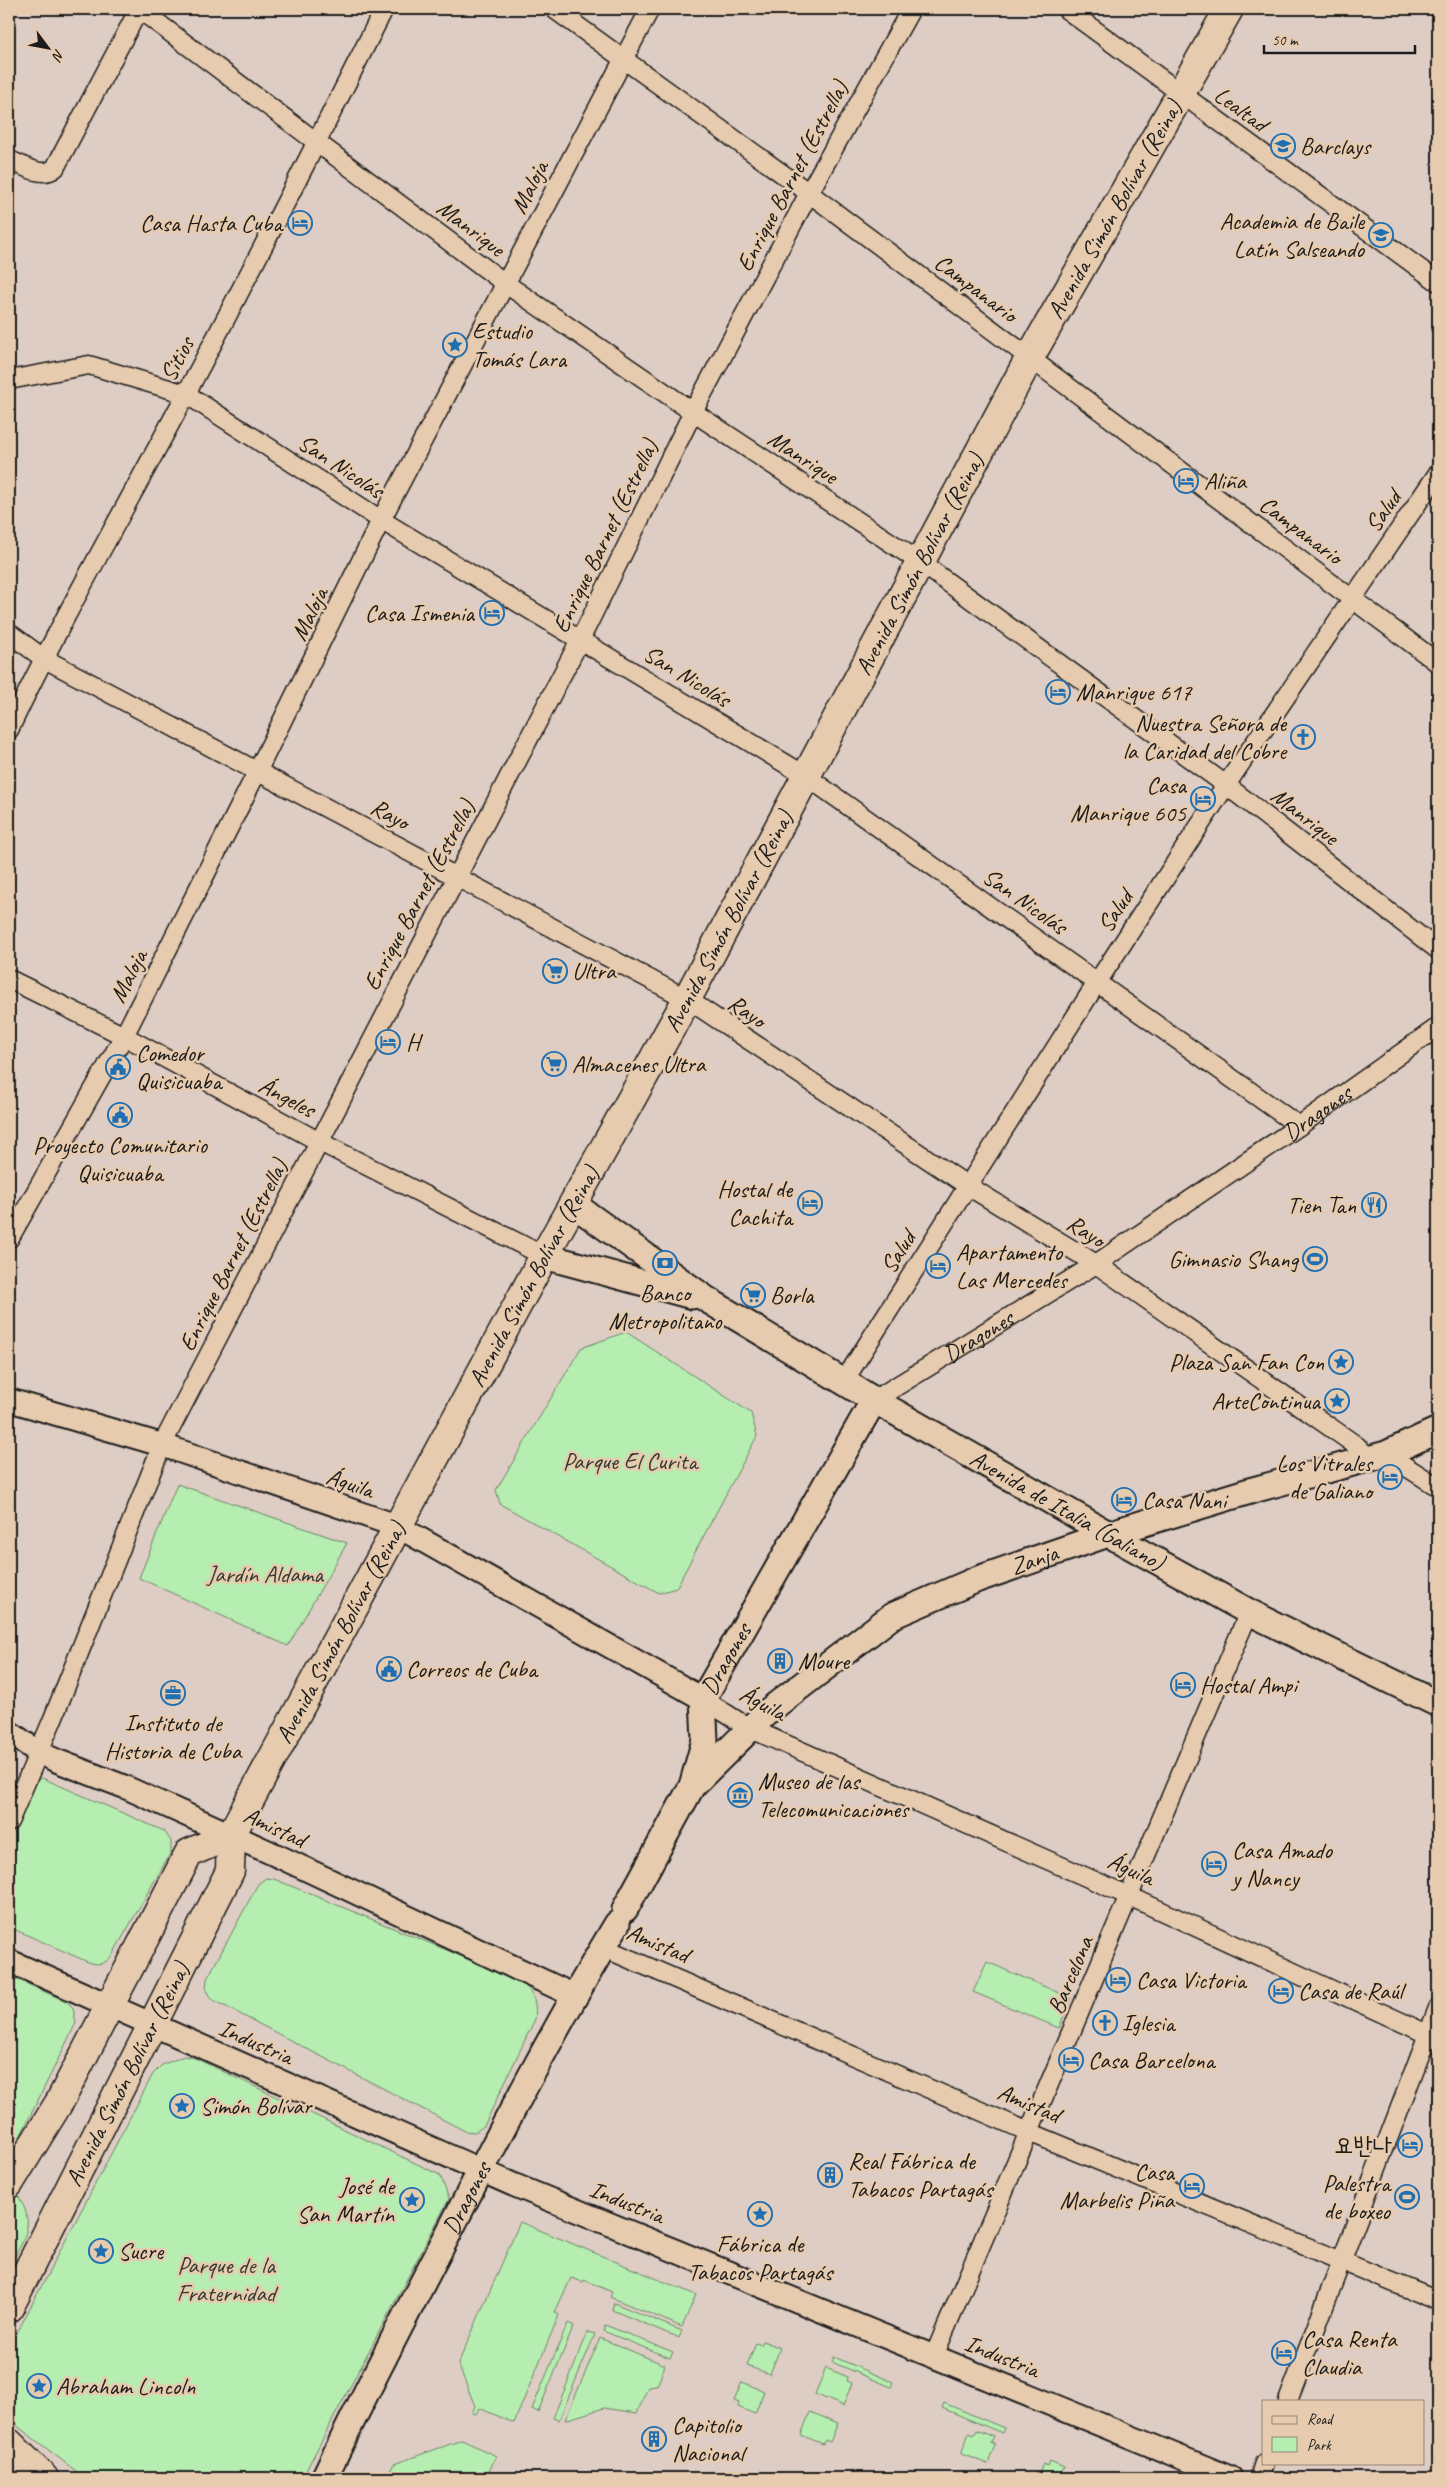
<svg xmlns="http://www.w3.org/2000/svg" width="1447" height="2487" viewBox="0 0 1447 2487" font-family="Caveat,'Poor Story',sans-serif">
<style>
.green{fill:#b6edb0;stroke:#698466}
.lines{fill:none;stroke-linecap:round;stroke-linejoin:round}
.minor-casing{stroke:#1c1c1c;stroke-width:21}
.tertiary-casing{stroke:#1c1c1c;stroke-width:26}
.secondary-casing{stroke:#1c1c1c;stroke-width:29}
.primary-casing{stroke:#1c1c1c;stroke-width:31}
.minor{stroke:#e7cbae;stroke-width:18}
.tertiary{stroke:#e7cbae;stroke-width:22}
.secondary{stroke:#e7cbae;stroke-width:25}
.primary{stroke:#e7cbae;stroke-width:28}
.labels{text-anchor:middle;stroke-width:5;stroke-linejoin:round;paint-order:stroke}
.street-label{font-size:24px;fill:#1c1c1c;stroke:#e7cbae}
.poi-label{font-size:24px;fill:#1c1c1c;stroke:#e7cbae;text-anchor:start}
.park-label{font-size:24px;fill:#333b32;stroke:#e7cbae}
</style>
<rect width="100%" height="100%" fill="#decdc4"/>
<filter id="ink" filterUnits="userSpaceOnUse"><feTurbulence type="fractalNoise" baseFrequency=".02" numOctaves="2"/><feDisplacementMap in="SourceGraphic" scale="10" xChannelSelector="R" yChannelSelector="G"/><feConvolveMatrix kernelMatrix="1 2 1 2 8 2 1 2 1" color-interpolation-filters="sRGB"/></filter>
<g filter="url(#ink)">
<path class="green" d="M626,1332L751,1413L757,1436L676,1588L659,1593L500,1504L496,1490L581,1348Z
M177,1484L347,1543L288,1646L139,1578Z
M42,1778L164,1831L171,1841V1852L113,1954C106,1964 99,1966 88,1962L9,1927V1836L29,1787L32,1782Z
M266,1878L274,1879L512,1977C530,1985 538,1999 535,2019L484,2126L475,2132L465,2131L211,1999L206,1990L207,1979L258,1884Z
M987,1962L1071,1998L1059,2028L973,1992Z
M9,1976L68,2002L73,2008L76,2023L9,2159Z
M184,2056L195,2058L440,2175L449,2199L302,2478H85L16,2425L9,2416V2348L153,2074L162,2065Z
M15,2191C37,2223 26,2236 9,2266V2201Z
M520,2222L696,2295L682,2327L610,2297L612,2292L584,2280L583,2282L571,2278L555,2312L559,2315L514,2423L479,2408L476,2414L472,2413L475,2406L458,2364Z
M614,2303L682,2331L679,2338L612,2310Z
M568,2323L574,2326L538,2412L532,2409Z
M605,2325L673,2352L670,2358L603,2331Z
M588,2332L595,2334L559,2420L553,2418Z
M600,2338L665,2365L657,2386L648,2387L637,2413L604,2408L565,2420Z
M763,2341L780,2348L770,2374L747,2366L756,2343L761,2345Z
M834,2357L893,2382L891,2387L832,2362Z
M826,2368L848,2377L847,2381L852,2383L843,2406L815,2394Z
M742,2382L764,2391L755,2414L738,2407L739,2403L734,2401Z
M944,2403L1004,2428L1002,2433L942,2408Z
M810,2412L838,2423L830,2442L825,2440L823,2444L801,2435Z
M977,2430L994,2437L991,2443L995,2445L988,2464L961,2454L969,2433L974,2435Z
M462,2440L496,2456L486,2478H386L394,2464Z
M1050,2461L1064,2467L1061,2473L1066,2475L1065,2478H1037L1043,2464L1048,2466Z"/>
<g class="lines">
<defs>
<g id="minor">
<path d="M139,9L506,284L693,412L920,562L1226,785L1438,950"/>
<path d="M554,9L809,193L1438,663"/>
<path d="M1066,9L1438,282"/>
<path d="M9,160C23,165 42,179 55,168L139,9"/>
<path d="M9,380L89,365L186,394L381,520L806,776L1299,1126"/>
<path d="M9,633L43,658L687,999L968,1186L1096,1264L1357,1446L1370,1459"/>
<path d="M9,730C63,615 127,506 186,394C254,266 319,138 384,9"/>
<path d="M9,979L124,1036L318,1141L544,1256"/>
<path d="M9,1239L124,1036L258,770L381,520L650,9"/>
<path d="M844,1381L1098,981L1226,785L1438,473"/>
<path id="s1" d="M874,1400L1096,1264L1299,1126L1438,1027"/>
<path d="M1386,1454L1438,1487"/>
<path d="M703,1699L749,1728L1129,1896L1438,2039"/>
<path d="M9,1822L52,1721L162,1445L580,640L693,412L809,193L911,9"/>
<path d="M602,1947L1029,2132L1438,2301"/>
<path d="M934,2356L1249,1612"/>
<path d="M1288,2401L1438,2008"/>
<path d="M1259,2478L1264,2463"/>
</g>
<path id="tertiary" d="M9,1400L162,1445L397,1526L703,1699
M9,1732L38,1752L55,1760L125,1787L280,1857L575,1996
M9,1961L514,2185L1231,2478"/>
<g id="secondary">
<path id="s2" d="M573,1204L706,1299L874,1400L1119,1540L1249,1612L1438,1704"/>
<path d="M544,1256L692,1296"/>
<path id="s3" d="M692,1786L767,1712L892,1616L978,1579L1108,1534L1253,1490L1386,1454L1438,1430"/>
<path id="s4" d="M625,1909L692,1786L705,1740L703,1699L874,1400"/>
<path id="s5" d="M324,2478C363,2397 405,2316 447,2236C501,2131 556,2025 617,1924"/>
</g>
<g id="primary">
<path d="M9,2184L60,2101L189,1853L231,1835"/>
<path id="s6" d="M9,2308L230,1871L231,1835L544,1256L687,999L1030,357L1229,9"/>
<path d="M9,2443L44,2478"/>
</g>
</defs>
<use href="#minor" class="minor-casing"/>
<use href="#tertiary" class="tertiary-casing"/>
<use href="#secondary" class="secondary-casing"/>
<use href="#primary" class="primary-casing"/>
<use href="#minor" class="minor"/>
<use href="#tertiary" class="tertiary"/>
<use href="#secondary" class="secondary"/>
<use href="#primary" class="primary"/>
</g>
</g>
<defs>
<symbol id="school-ring" viewBox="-11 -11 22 22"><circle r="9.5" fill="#e7cbae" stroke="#1f6fb2" stroke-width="1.5"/><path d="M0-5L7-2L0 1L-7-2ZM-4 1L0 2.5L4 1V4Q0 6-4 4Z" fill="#1f6fb2"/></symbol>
<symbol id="hotel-ring" viewBox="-11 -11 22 22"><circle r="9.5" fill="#e7cbae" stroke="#1f6fb2" stroke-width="1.5"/><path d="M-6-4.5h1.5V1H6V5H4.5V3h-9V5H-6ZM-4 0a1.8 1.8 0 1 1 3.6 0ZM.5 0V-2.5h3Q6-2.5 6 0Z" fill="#1f6fb2"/></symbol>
<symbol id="sight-ring" viewBox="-11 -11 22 22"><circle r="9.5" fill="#e7cbae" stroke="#1f6fb2" stroke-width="1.5"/><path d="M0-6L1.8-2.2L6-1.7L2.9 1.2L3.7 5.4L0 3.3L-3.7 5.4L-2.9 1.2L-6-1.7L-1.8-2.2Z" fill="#1f6fb2"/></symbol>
<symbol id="church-ring" viewBox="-11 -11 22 22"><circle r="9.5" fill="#e7cbae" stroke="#1f6fb2" stroke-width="1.5"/><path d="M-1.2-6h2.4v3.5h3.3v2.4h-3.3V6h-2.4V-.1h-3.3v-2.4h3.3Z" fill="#1f6fb2"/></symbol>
<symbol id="supermarket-ring" viewBox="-11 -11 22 22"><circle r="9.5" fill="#e7cbae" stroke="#1f6fb2" stroke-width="1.5"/><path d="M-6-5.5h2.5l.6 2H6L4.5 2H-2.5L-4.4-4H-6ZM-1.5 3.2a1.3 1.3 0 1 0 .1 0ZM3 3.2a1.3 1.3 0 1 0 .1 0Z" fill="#1f6fb2"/></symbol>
<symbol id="civic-ring" viewBox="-11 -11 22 22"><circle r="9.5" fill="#e7cbae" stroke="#1f6fb2" stroke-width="1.5"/><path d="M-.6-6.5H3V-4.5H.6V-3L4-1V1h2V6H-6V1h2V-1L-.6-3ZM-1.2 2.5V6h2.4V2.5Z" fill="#1f6fb2"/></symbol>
<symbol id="restaurant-ring" viewBox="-11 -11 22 22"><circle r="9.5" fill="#e7cbae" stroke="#1f6fb2" stroke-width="1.5"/><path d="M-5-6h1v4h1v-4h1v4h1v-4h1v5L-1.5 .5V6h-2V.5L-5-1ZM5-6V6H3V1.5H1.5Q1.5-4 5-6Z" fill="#1f6fb2"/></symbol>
<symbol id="stadium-ring" viewBox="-11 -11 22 22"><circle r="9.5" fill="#e7cbae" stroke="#1f6fb2" stroke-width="1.5"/><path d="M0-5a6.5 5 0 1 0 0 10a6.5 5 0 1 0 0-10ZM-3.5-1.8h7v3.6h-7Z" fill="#1f6fb2"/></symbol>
<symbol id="bank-ring" viewBox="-11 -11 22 22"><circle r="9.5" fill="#e7cbae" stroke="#1f6fb2" stroke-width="1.5"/><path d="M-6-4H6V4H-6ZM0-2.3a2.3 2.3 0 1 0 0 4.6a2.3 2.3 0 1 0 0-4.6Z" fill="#1f6fb2"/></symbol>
<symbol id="building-ring" viewBox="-11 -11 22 22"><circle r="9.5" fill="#e7cbae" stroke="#1f6fb2" stroke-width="1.5"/><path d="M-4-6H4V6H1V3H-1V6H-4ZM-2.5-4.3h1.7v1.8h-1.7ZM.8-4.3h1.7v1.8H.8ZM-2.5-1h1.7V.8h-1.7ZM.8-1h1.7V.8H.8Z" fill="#1f6fb2"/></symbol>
<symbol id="office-ring" viewBox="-11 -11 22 22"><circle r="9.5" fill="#e7cbae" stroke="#1f6fb2" stroke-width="1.5"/><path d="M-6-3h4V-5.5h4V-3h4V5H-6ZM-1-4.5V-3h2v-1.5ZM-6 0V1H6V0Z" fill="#1f6fb2"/></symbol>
<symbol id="museum-ring" viewBox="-11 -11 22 22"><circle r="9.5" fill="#e7cbae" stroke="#1f6fb2" stroke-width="1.5"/><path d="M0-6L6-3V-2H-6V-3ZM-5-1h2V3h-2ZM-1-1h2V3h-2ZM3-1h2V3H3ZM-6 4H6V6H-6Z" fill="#1f6fb2"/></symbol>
</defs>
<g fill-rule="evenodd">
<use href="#school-ring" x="1269" y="132" width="28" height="28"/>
<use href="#hotel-ring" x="286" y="209" width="28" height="28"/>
<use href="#school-ring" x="1367" y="221" width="28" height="28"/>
<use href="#sight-ring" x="441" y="331" width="28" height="28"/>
<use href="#hotel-ring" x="1172" y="467" width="28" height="28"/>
<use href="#hotel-ring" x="478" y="599" width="28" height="28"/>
<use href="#hotel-ring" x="1044" y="678" width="28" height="28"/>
<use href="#church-ring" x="1289" y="723" width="28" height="28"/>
<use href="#hotel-ring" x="1189" y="785" width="28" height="28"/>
<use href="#supermarket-ring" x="541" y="957" width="28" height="28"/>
<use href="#hotel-ring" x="374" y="1028" width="28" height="28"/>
<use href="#supermarket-ring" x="540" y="1050" width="28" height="28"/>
<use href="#civic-ring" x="104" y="1053" width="28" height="28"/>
<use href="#civic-ring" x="106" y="1101" width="28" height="28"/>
<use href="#hotel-ring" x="796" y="1189" width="28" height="28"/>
<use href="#restaurant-ring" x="1360" y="1191" width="28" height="28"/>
<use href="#stadium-ring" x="1301" y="1245" width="28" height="28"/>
<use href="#bank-ring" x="651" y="1249" width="28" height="28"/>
<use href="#hotel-ring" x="924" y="1252" width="28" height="28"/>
<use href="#supermarket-ring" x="739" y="1281" width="28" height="28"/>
<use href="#sight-ring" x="1327" y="1348" width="28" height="28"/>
<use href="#sight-ring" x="1323" y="1387" width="28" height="28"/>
<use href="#hotel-ring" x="1376" y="1463" width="28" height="28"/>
<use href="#hotel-ring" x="1110" y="1486" width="28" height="28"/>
<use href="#building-ring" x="766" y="1647" width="28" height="28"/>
<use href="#civic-ring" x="375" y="1655" width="28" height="28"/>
<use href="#hotel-ring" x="1169" y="1671" width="28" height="28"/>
<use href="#office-ring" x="159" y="1679" width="28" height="28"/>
<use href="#museum-ring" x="726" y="1781" width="28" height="28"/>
<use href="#hotel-ring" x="1200" y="1850" width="28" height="28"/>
<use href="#hotel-ring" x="1104" y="1966" width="28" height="28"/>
<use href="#hotel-ring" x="1267" y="1977" width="28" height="28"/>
<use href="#church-ring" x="1091" y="2009" width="28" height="28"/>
<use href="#hotel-ring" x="1057" y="2046" width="28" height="28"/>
<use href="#sight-ring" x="168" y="2092" width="28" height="28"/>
<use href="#hotel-ring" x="1396" y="2131" width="28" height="28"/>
<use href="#building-ring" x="816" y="2161" width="28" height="28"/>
<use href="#hotel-ring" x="1178" y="2172" width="28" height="28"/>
<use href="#stadium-ring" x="1393" y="2183" width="28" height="28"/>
<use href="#sight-ring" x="398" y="2186" width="28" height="28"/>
<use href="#sight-ring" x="746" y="2200" width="28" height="28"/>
<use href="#sight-ring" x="87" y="2237" width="28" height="28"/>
<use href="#hotel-ring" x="1270" y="2339" width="28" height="28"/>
<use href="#sight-ring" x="25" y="2372" width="28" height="28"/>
<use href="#building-ring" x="640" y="2425" width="28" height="28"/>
</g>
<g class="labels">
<g class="street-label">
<text transform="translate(1241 109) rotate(36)" y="8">Lealtad</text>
<text transform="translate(792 176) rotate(-62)" y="8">Enrique Barnet (Estrella)</text>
<text transform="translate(529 187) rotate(-63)" y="8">Maloja</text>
<text dy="8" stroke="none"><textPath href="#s6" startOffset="2376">Avenida Simón Bolívar (Reina)</textPath></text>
<text transform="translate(471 228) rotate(37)" y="8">Manrique</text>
<text transform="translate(976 288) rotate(37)" y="8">Campanario</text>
<text transform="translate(177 359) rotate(-62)" y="8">Sitios</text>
<text transform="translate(803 457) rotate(33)" y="8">Manrique</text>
<text transform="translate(341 466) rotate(33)" y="8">San Nicolás</text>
<text transform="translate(1383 511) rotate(-55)" y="8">Salud</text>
<text transform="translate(1301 530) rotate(37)" y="8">Campanario</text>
<text transform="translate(605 536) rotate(-64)" y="8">Enrique Barnet (Estrella)</text>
<text dy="8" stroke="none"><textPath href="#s6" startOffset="1971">Avenida Simón Bolívar (Reina)</textPath></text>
<text transform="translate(309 614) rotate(-64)" y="8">Maloja</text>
<text transform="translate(687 676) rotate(31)" y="8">San Nicolás</text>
<text transform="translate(390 814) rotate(28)" y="8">Rayo</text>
<text transform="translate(1305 816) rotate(38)" y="8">Manrique</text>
<text transform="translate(419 895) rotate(-62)" y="8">Enrique Barnet (Estrella)</text>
<text transform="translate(1025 901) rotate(35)" y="8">San Nicolás</text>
<text transform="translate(1115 911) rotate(-57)" y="8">Salud</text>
<text dy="8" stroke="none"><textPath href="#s6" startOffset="1566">Avenida Simón Bolívar (Reina)</textPath></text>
<text transform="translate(128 976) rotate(-63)" y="8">Maloja</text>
<text transform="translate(747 1011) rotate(34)" y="8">Rayo</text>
<text transform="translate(287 1097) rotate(28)" y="8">Ángeles</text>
<text dy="8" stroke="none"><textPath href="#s1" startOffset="528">Dragones</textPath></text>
<text transform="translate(1086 1231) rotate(32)" y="8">Rayo</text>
<text transform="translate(898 1252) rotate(-58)" y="8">Salud</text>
<text transform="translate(233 1255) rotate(-63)" y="8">Enrique Barnet (Estrella)</text>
<text dy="8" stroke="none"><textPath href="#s6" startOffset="1161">Avenida Simón Bolívar (Reina)</textPath></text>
<text dy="8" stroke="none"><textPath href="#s1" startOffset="122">Dragones</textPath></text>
<text transform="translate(350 1483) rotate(19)" y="8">Águila</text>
<text dy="8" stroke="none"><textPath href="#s2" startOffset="582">Avenida de Italia (Galiano)</textPath></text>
<text dy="8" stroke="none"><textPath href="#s3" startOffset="416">Zanja</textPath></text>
<text dy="8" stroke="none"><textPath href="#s6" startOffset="756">Avenida Simón Bolívar (Reina)</textPath></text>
<text dy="8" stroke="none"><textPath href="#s4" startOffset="275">Dragones</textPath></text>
<text transform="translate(763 1703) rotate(28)" y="8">Águila</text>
<text transform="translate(275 1827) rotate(25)" y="8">Amistad</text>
<text transform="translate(1131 1869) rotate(24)" y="8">Águila</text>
<text transform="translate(658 1943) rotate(23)" y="8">Amistad</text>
<text transform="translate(1070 1975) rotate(-67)" y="8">Barcelona</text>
<text transform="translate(256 2042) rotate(24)" y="8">Industria</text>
<text dy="8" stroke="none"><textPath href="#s6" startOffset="262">Avenida Simón Bolívar (Reina)</textPath></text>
<text transform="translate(1029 2103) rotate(23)" y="8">Amistad</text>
<text dy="8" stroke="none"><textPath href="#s5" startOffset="314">Dragones</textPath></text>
<text transform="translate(627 2202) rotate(22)" y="8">Industria</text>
<text transform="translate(1002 2356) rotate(22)" y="8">Industria</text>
</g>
<g class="poi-label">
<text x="1300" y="154">Barclays</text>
<text x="1364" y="229" text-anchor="end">Academia de Baile<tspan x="1364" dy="28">Latín Salseando</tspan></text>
<text x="282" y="231" text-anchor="end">Casa Hasta Cuba</text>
<text x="472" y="339">Estudio<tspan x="472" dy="28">Tomás Lara</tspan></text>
<text x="1204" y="489">Aliña</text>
<text x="474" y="621" text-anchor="end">Casa Ismenia</text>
<text x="1076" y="700">Manrique 617</text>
<text x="1286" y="731" text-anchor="end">Nuestra Señora de<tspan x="1286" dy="28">la Caridad del Cobre</tspan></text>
<text x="1186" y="793" text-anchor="end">Casa<tspan x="1186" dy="28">Manrique 605</tspan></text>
<text x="572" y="979">Ultra</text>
<text x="406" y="1050">H</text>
<text x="136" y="1061">Comedor<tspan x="136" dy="28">Quisicuaba</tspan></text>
<text x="572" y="1072">Almacenes Ultra</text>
<text x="120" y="1153" text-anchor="middle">Proyecto Comunitario<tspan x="120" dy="28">Quisicuaba</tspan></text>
<text x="792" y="1197" text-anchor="end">Hostal de<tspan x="792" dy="28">Cachita</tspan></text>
<text x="1356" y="1213" text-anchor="end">Tien Tan</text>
<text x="956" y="1260">Apartamento<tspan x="956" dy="28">Las Mercedes</tspan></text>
<text x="1298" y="1267" text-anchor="end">Gimnasio Shang</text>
<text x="665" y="1301" text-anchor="middle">Banco<tspan x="665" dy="28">Metropolitano</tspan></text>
<text x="770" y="1303">Borla</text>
<text x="1324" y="1370" text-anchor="end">Plaza San Fan Con</text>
<text x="1320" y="1409" text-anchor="end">ArteContinua</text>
<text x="1372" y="1471" text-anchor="end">Los Vitrales<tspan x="1372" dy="28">de Galiano</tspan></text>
<text x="1142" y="1508">Casa Nani</text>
<text x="798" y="1669">Moure</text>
<text x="406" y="1677">Correos de Cuba</text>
<text x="1200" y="1693">Hostal Ampi</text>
<text x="173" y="1731" text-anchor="middle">Instituto de<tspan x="173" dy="28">Historia de Cuba</tspan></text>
<text x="758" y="1789">Museo de las<tspan x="758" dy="28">Telecomunicaciones</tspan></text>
<text x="1232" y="1858">Casa Amado<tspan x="1232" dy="28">y Nancy</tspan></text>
<text x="1136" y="1988">Casa Victoria</text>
<text x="1298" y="1999">Casa de Raúl</text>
<text x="1122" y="2031">Iglesia</text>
<text x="1088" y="2068">Casa Barcelona</text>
<text x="200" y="2114">Simón Bolívar</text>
<text x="1392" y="2153" text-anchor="end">요반나</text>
<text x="848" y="2169">Real Fábrica de<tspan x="848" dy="28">Tabacos Partagás</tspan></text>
<text x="1174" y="2180" text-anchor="end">Casa<tspan x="1174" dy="28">Marbelis Piña</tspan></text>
<text x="1390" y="2191" text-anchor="end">Palestra<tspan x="1390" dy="28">de boxeo</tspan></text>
<text x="394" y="2194" text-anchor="end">José de<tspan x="394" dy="28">San Martín</tspan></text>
<text x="760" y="2252" text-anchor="middle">Fábrica de<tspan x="760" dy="28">Tabacos Partagás</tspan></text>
<text x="118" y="2259">Sucre</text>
<text x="1302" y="2347">Casa Renta<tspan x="1302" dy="28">Claudia</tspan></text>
<text x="56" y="2394">Abraham Lincoln</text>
<text x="672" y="2433">Capitolio<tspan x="672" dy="28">Nacional</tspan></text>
</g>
<g class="park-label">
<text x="630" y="1469">Parque El Curita</text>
<text x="265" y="1582">Jardín Aldama</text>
<text x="226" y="2273">Parque de la<tspan x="226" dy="28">Fraternidad</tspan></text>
</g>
</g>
<rect width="1447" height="2487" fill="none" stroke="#e7cbae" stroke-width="30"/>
<rect x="15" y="15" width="1417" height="2457" fill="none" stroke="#1c1c1c" stroke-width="2" filter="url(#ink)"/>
<rect x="1262" y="2400" width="162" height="65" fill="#e7cbae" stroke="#968574"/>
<rect x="1272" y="2416" width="25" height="8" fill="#e7cbae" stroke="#968574"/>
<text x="1307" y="2424" font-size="15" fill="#1c1c1c">Road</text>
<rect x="1272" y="2437" width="25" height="15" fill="#b6edb0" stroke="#968574"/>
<text x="1307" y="2450" font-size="15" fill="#1c1c1c">Park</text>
<g transform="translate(48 48) rotate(122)" stroke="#e7cbae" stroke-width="4" paint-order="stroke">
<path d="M0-4L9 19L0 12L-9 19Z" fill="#1c1c1c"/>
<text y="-8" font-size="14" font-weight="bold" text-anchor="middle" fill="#1c1c1c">N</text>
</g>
<path d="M1264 45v8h151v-8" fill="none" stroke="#1c1c1c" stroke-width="2.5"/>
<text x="1272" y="45" font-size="15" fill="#1c1c1c" stroke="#e7cbae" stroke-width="4" paint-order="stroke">50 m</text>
</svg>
